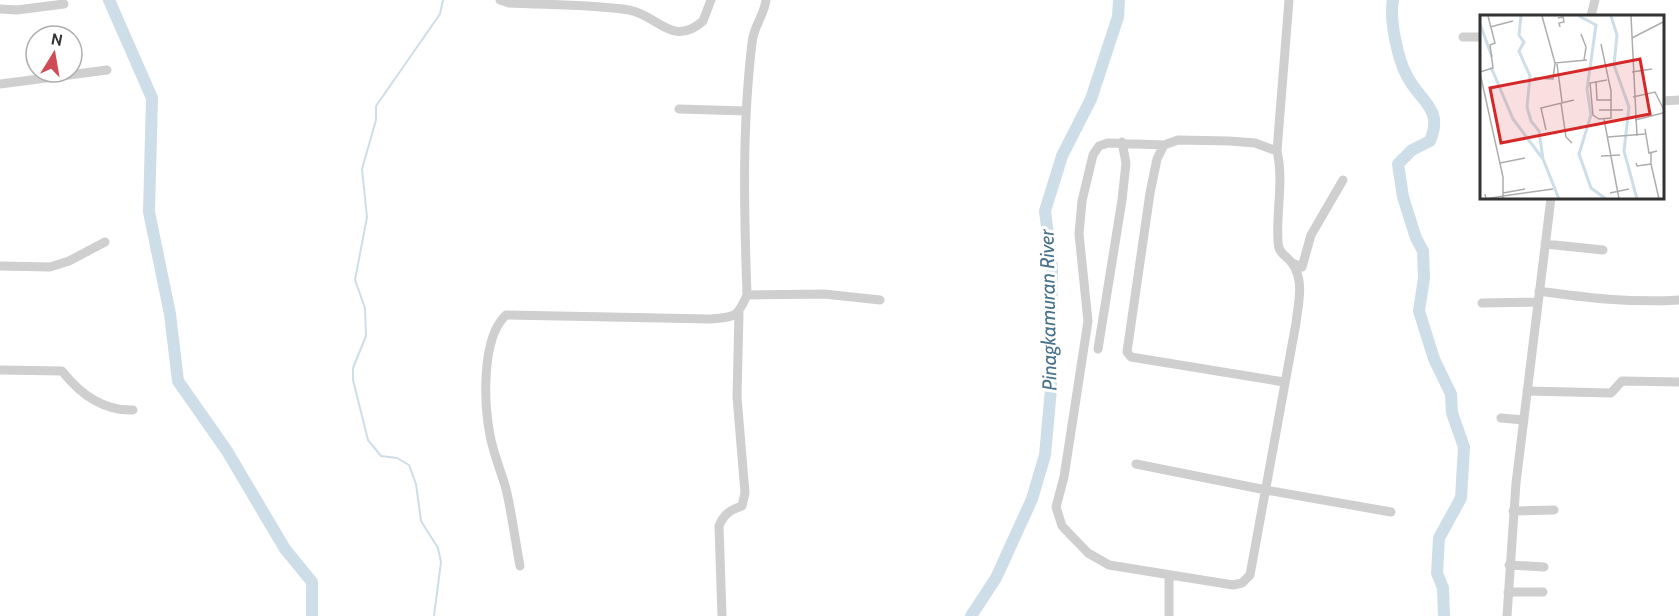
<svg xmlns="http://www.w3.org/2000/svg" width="1679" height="616" viewBox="0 0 1679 616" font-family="Cabin,sans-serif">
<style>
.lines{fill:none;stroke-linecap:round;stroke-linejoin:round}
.stream{stroke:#cedee8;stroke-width:2}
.river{stroke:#cedee8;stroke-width:12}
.minor{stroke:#cfcfcf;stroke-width:9}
.labels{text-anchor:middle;stroke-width:6;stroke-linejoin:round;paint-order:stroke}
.water-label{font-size:20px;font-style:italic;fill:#49728b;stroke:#fff}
.inset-river{fill:none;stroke:#cedee8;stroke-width:3}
.inset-road{fill:none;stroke:#adadad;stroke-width:1.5}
.view{fill:#d62828;fill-opacity:0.15;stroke:#d62828;stroke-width:3}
.inset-edge{fill:none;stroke:#323232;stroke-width:3}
</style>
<rect width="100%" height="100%" fill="#fff"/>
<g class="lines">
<path class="stream" d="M434,616L441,562L438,548L421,521L416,484L409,465L397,458L381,456L368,440L353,380V368L366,336L365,308L355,280L367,217L362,169L376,120V106L440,14L443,0"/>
<path class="river" d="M109,0L152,98L149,212L170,314L178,381L227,451L285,549L312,582V616
M1393,0C1389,19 1398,60 1407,76C1420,102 1444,108 1430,141L1412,150L1398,164L1403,197L1416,238L1423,251L1424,278L1419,311L1434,359L1451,394L1452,413L1464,447L1461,498L1439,538L1437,573L1443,588L1444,616
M971,616L996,578L1032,499L1045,455L1051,389L1052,267L1045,211L1062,156L1091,99L1118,17L1119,0"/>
<path class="minor" d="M500,0L509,3C548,5 590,4 629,10C658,15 672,48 703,21L711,0
M0,9L17,10L64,4
M1591,16L1595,0
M1463,37H1481
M0,84L107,70
M1662,101L1679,100
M679,109L746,111
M1164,145L1157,159L1150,193L1127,352L1131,357L1284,382
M1277,151L1255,143L1229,141L1178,140L1164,145L1108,143L1099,146L1093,155L1082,201L1079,234L1088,321L1064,477L1056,507L1062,526L1088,553L1109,565L1233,585L1242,583L1250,575L1296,323C1298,304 1305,281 1292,263C1286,255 1278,254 1278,241C1276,211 1284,181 1277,151L1289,0
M1545,244L1603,250
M1292,263L1302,267L1311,235L1343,180
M0,266L50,267L69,261L105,242
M1539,291C1587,298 1631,303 1679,300
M747,295L824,294L880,300
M1482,303L1538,302
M1098,349L1122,200L1126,163L1122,142
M0,370L62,371C80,394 103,411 133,410
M1527,391L1611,393L1622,381L1679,382
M1501,418L1524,420
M1136,464L1266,490L1391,512
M1513,511L1554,510
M1509,565L1544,567
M520,566C515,540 512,514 506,489C501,471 493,453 490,435C484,404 481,338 506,315L710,319C735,317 737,318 747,295C744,211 742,126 752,43C753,27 764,16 766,0
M1508,592H1543
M722,616L719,526C724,514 730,510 742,506L745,493L737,397L739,313
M1169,616V576
M1507,616L1516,483L1551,198"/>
</g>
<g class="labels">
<g class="water-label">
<text transform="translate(1048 310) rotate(-91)" y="7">Pinagkamuran River</text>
</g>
</g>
<g transform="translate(1480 15)">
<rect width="184" height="184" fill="#fff"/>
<path class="inset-river" d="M41,1L39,20L44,27L39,36L50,61L47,92L51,106L59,116L63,144M99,1L116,10L107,74L111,100L99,139L111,173L126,184M131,1L137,20L134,50L149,92L144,136L157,184M0,9L12,42M11,52L33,104L63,144L79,184"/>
<path class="inset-road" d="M62,1L75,48L107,45M151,1L157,121M78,3L83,2L84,7L79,8L80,12M10,12L33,6M101,19L106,32L104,45M152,23L185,6M121,29L131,76V103L119,104L113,100L110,68L127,65M77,49L82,87M0,57L13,53L10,30L15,28L8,1M152,57L172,54M0,58L23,162V184M54,63L73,64L75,48M116,66L117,85H131M153,82L175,77L185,97M81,88L86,122L92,128M119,95H143M124,104L139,184M155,105L183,98M165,114L169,138L177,136M66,115L61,93L94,85M128,122L165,119M121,141L140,140M20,148L45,143M156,148L157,151L171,149V138M171,149L179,184M23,178L45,174M130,178L149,174M5,179L6,184L23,181M23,181L73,174"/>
<path class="view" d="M160,44L170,99L21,128L10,73Z"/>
<rect width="184" height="184" class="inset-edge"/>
</g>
<g transform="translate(54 54) rotate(11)"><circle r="28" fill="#ffffff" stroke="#adadad" stroke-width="1.5"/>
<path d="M0-4.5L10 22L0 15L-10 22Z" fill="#d14b57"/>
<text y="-9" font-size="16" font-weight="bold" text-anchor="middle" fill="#323232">N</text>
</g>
</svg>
